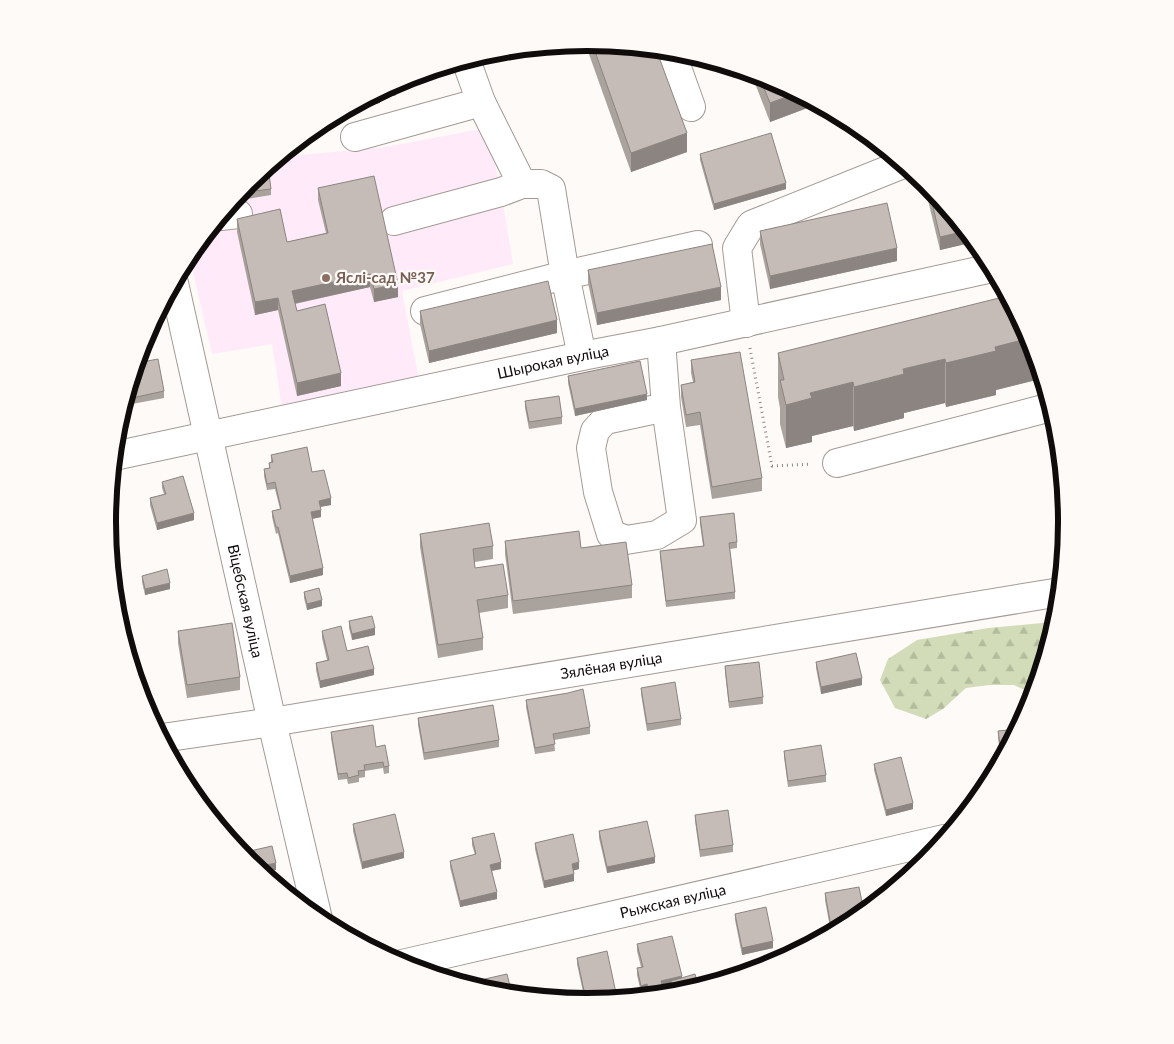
<svg xmlns="http://www.w3.org/2000/svg" width="1174" height="1044" viewBox="0 0 1174 1044" font-family="Lato,sans-serif">
<style>
.education{fill:#ffeaf9}
.forest{fill:url(#forest-firs)}
.lines{fill:none;stroke-linecap:round;stroke-linejoin:round}
.minor-casing{stroke:#a49a95;stroke-width:30}
.path{stroke:#8d8987;stroke-width:3;stroke-dasharray:1 4;stroke-linecap:butt}
.minor{stroke:#fff;stroke-width:28}
.wall{fill:#aaa29d}
.shaded-wall{fill:#8b8480}
.building{fill:#c6bcb7;stroke:#8b8480}
.education-dot{fill:#8d6e63;stroke:#fefaf7;stroke-width:2}
.labels{text-anchor:middle;stroke-width:4.5;stroke-linejoin:round;paint-order:stroke}
.education-label{font-size:15px;font-weight:bold;fill:#785e54;stroke:#fefaf7;text-anchor:start}
.street-label{font-size:15px;fill:#100c0b;stroke:#fefaf7}
.rim{fill:none;stroke:#100c0b;stroke-width:6}
</style>
<defs>
<pattern id="forest-firs" width="22" height="20" patternUnits="userSpaceOnUse" patternTransform="scale(1.25)"><rect width="22" height="20" fill="#d3dcb9"/><path d="M5 1l3.5 6h-7zM16 11l3.5 6h-7z" fill="#b4bc9e"/></pattern>
</defs>
<rect width="100%" height="100%" fill="#fefaf7"/>
<path class="education" d="M488,129L501,192L513,264L402,291L419,380L282,409L272,344L212,354L189,255L248,183L280,157L386,147L475,130Z"/>
<path class="forest" d="M1056,619L1033,694L1014,685H990L966,688L943,709L926,719L895,708L880,680L888,659L917,640L988,628L1042,623Z"/>
<g class="lines">
<defs>
<g id="minor">
<path d="M671,51L691,107"/>
<path d="M466,60L481,102L522,184"/>
<path d="M355,137L481,102"/>
<path d="M221,216L238,214"/>
<path d="M394,221L501,192L522,184H541L551,189L565,275L582,356"/>
<path id="s1" d="M174,283L272,722L318,919"/>
<path d="M425,311L565,275L698,245"/>
<path d="M746,323L737,248L751,225L903,164"/>
<path d="M661,341L666,407L682,520L657,535L626,540L611,534L598,492L591,448L595,431L605,420L666,407"/>
<path id="s2" d="M114,456L582,356L661,341L992,268"/>
<path d="M837,463L1051,407"/>
<path id="s3" d="M162,738L272,722L1060,592"/>
<path id="s4" d="M402,964L944,839"/>
</g>
</defs>
<use href="#minor" class="minor-casing"/>
<path class="path" d="M392,85L395,99
M750,348L772,466L811,464"/>
<use href="#minor" class="minor"/>
</g>
<path class="wall" d="M587,42L656,49L687,152L631,172L585,43Z
M751,73L771,79L818,104L770,122Z
M700,154L786,189L714,210L700,160Z
M248,183L271,189V195L247,199L245,187Z
M927,185L974,242L940,250L927,196Z
M318,188L398,297L374,302L370,287L295,304L297,311L341,386L297,396L278,310L255,315L237,232V219L287,242L326,233L318,200Z
M760,231L897,261L770,289L760,244Z
M588,270L721,300L597,325L588,283Z
M420,311L557,333L429,363L420,324Z
M1030,339L1044,384L1038,385L1036,380L996,390V395L946,407L945,403L904,413V418L854,431L853,426L812,436V442L786,448L780,424V408L778,397V353Z
M691,360L762,478V491L712,499L700,425L686,427L681,397V385L693,382L691,373Z
M137,363L164,391V398L132,404L129,389Z
M568,376L647,400L575,416L568,383Z
M525,401L562,417V424L529,429L525,408Z
M271,455L312,472L331,505L320,507L321,517L312,519L323,575L290,583L278,533L276,534L272,517V511L280,509L275,489L267,490L264,476V469H269V463L271,462Z
M162,482L194,520L157,530L150,505V498L164,494L162,488Z
M700,517L737,542V548L730,549L735,592V599L666,607L660,557V551L703,546L700,524Z
M420,534L493,546V559L475,562V568L508,595V608L479,613L483,638V650L438,658L420,547Z
M505,541L581,548L632,585V598L513,614L505,554Z
M142,576L170,589L145,595L142,582Z
M304,592L322,606L307,610L304,598Z
M349,621L375,635L352,640L349,628Z
M178,631L240,677V690L187,698L178,643Z
M322,631L347,651L374,675L320,688L316,670V663L327,660L322,638Z
M816,662L862,685L821,694L816,668Z
M725,666L763,697V704L729,708L725,672Z
M641,688L681,719V725L647,731L641,694Z
M526,700L590,727V734L554,740L555,751L535,754L526,707Z
M418,718L499,740V747L424,760L418,725Z
M1018,729L1001,759L998,738V731Z
M331,732L376,747L389,766V773L384,774L383,768L365,771V777L359,778V782L348,784L347,779L338,780L331,738Z
M784,751L826,775V782L788,787L784,757Z
M874,764L913,809L886,816L874,770Z
M695,815L733,845V852L700,857L695,821Z
M353,824L404,858L362,869L353,831Z
M599,831L655,863L607,873L599,838Z
M472,838L501,869L492,871L497,899L460,907L450,867V861L475,855L472,845Z
M535,843L579,869L573,870L574,881L544,888L535,849Z
M250,851L276,870L262,872L251,864L250,858Z
M825,893L853,921L831,933L825,900Z
M735,914L773,948L742,955L735,920Z
M637,944L680,992L672,993L671,985L662,987L664,994L648,995L647,991L641,992L637,975V968L641,967L637,951Z
M577,958L616,999L585,1001L577,964Z"/>
<path class="shaded-wall" d="M797,93L818,104L770,122V103Z
M380,97V103L343,111L364,100Z
M687,133V152L631,172V153Z
M786,183V189L714,210V204Z
M966,231L974,242L940,250V237Z
M897,248V261L770,289V276Z
M370,274V287L292,304V291Z
M398,284V297L374,302V289Z
M721,287V300L597,325V313Z
M278,298V310L255,315V302Z
M557,320V333L429,363V351Z
M1030,338L1036,359V380L996,390V395L946,407V363L995,347Z
M945,359V403L904,413V418L854,431V387L903,369Z
M1038,363L1044,384L1038,385Z
M341,373V386L297,396V383Z
M853,382V426L812,436V442L786,448V405L810,393Z
M647,394V400L575,416V409Z
M331,498V505L319,507V501Z
M321,510V517L311,519V512Z
M194,513V520L157,530V523Z
M323,568V575L290,583V576Z
M170,583V589L145,595V589Z
M322,600V606L307,610V604Z
M375,628V635L352,640V634Z
M374,669V675L320,688V681Z
M862,678V685L821,694V687Z
M913,803V809L886,816V810Z
M404,852V858L362,869V862Z
M655,857V863L607,873V867Z
M501,862V869L490,871V865Z
M579,862V869L572,871V864Z
M276,863V870L262,872L256,867Z
M574,874V881L544,888V881Z
M497,892V899L460,907V901Z
M773,941V948L742,955V948Z
M682,976V982L671,981V985L661,987V981Z
M647,984V991L641,992V986Z
M664,992V994L650,995Z
M616,993V999L586,1001V1000Z"/>
<path class="building" d="M592,43L656,49L687,133L631,153Z
M759,76L771,79L797,93L770,103Z
M379,92L380,97L364,100Z
M771,133L786,183L714,204L700,154Z
M268,167L271,189L247,192L246,186L248,183Z
M374,176L398,284L374,289L370,274L292,291L297,311L325,304L341,373L297,383L278,298L255,302L237,219L280,209L287,242L328,233L318,188Z
M928,185L966,231L940,237Z
M887,203L897,248L770,276L760,231Z
M712,244L721,287L597,313L588,270Z
M548,281L557,320L429,351L420,311Z
M1007,296L1030,338L995,347L996,351L946,363L945,359L903,369L904,374L854,387L853,382L810,393L812,398L786,405L780,380H784L778,353Z
M740,352L762,478L712,487L700,412L686,415L681,385L695,382L691,360Z
M158,359L164,391L132,398L129,387L137,363Z
M640,361L647,394L575,409L568,376Z
M559,396L562,417L529,422L525,401Z
M307,447L312,472L324,470L331,498L319,501L321,510L311,512L323,568L290,576L278,527H276L272,511L281,509L275,482L267,484L264,469L270,468L269,463L273,462L271,455Z
M183,476L194,513L157,523L150,498L166,494L162,482Z
M734,513L737,542L729,543L735,592L666,601L660,551L704,546L700,517Z
M489,523L493,546L473,549L475,568L503,564L508,595L477,600L483,638L438,645L420,534Z
M579,531L581,548L626,542L632,585L513,601L505,541Z
M167,569L170,583L145,589L142,576Z
M319,588L322,600L307,604L304,592Z
M372,616L375,628L352,634L349,621Z
M232,623L240,677L187,685L178,631Z
M341,626L347,651L368,646L374,669L320,681L316,663L329,660L322,631Z
M856,653L862,678L821,687L816,662Z
M759,662L763,697L729,702L725,666Z
M675,682L681,719L647,724L641,688Z
M583,689L590,727L553,734L555,744L535,748L526,700L568,693Z
M493,705L499,740L424,753L418,718Z
M373,725L376,747L385,745L389,766L384,767L383,762L364,765L365,770L358,771L359,775L348,778L347,773L338,774L331,732Z
M1018,729L1002,758L998,731Z
M821,745L826,775L788,781L784,751Z
M901,757L913,803L886,810L874,764Z
M728,810L733,845L700,850L695,815Z
M395,814L404,852L362,862L353,824Z
M647,821L655,857L607,867L599,831Z
M494,833L501,862L490,865L497,892L460,901L450,861L476,854L472,838Z
M573,834L579,862L572,864L574,874L544,881L535,843Z
M272,846L276,863L256,867L253,866L250,851Z
M913,872L904,879L903,874Z
M859,887L864,912L853,921L832,932L825,893Z
M766,907L773,941L742,948L735,914Z
M672,936L682,976L661,981L664,992L650,995L647,984L641,986L637,968L643,967L637,944Z
M607,951L616,993L586,1000L577,958Z
M507,974L512,994L493,992L477,987L476,981Z
M695,974L699,987L680,992L674,993L671,981Z"/>
<circle class="education-dot" cx="326" cy="278" r="5"/>
<g class="labels">
<g class="education-label">
<text x="336" y="283">Яслі-сад №37</text>
</g>
<g class="street-label">
<text dy="5" stroke="none"><textPath href="#s2" startOffset="449">Шырокая вуліца</textPath></text>
<text dy="5" stroke="none"><textPath href="#s1" startOffset="326">Віцебская вуліца</textPath></text>
<text dy="5" stroke="none"><textPath href="#s3" startOffset="455">Зялёная вуліца</textPath></text>
<text dy="5" stroke="none"><textPath href="#s4" startOffset="278">Рыжская вуліца</textPath></text>
</g>
</g>
<path d="M0 0H1174V1044H0ZM116 522a471 471 0 1 1 942 0a471 471 0 1 1-942 0Z" fill="#fefaf7" fill-rule="evenodd"/>
<path class="rim" d="M116 522a471 471 0 1 1 942 0a471 471 0 1 1-942 0Z"/>
</svg>
